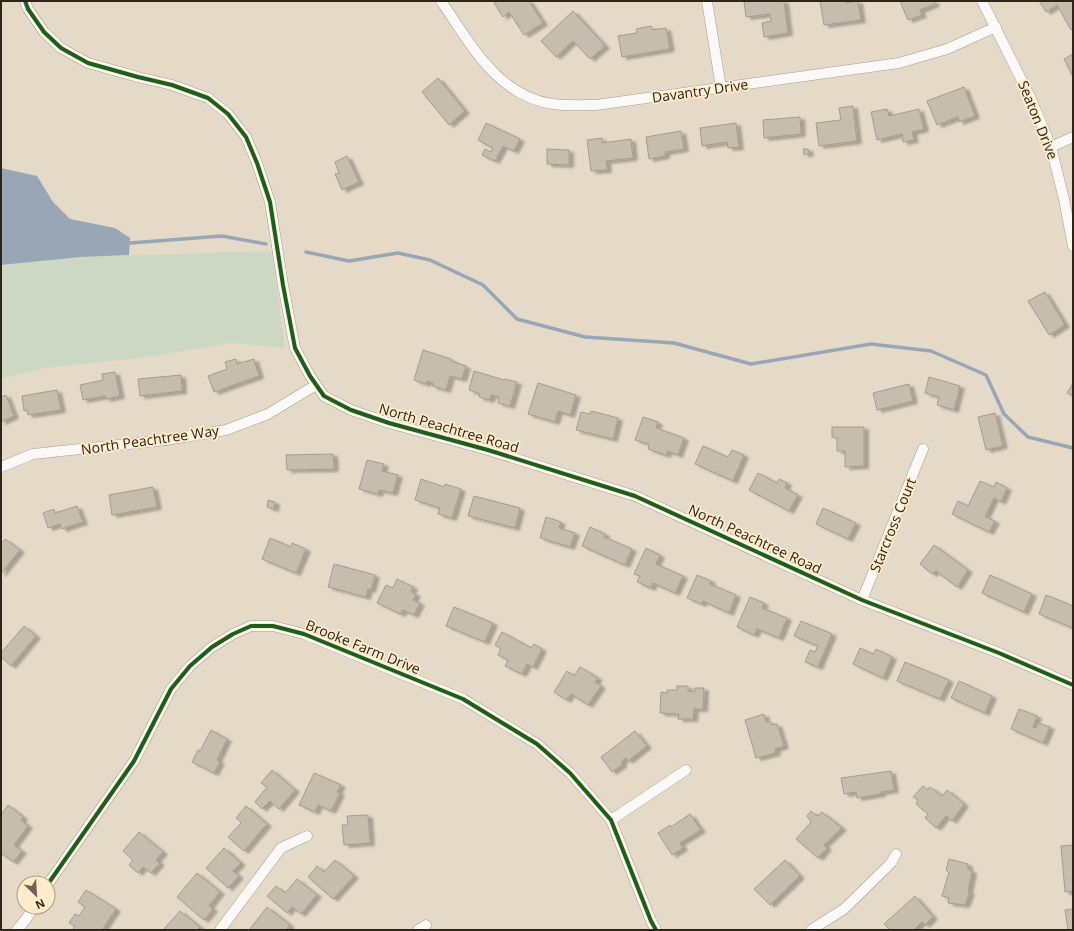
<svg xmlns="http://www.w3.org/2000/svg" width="1074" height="931" viewBox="0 0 1074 931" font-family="'Open Sans',sans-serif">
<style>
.green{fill:#cdd8c4}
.water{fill:#99a6b6}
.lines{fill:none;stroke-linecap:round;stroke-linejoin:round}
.stream{stroke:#99a6b6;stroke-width:3.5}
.building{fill:#c6bdae;stroke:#a49c8e;filter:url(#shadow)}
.minor-casing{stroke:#a59c8f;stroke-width:11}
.minor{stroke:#fbf9f7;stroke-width:10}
.cycleway-casing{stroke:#ffebc9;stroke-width:6}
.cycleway{stroke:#1b5e20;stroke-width:4}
.labels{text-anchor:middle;stroke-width:3.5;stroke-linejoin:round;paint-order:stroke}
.street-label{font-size:14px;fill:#2c2518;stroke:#ffebc9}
</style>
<defs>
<filter id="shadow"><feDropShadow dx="4.5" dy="2.5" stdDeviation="1" flood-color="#0004"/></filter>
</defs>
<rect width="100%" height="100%" fill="#e5dac8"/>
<path class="green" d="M272,251L285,348L233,343L139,358L45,368L1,379V265L81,257Z"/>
<path class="water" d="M1,168L37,176L53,202L70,219L115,228L130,238L129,255L81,257L1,265Z"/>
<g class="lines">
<path class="stream" d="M130,243L222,236L266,244
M306,252L349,261L398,253L430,260L483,285L517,319L585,337L674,343L751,364L871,344L931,351L986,375L1004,414L1028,437L1073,448"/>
</g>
<path class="building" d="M493,1H529L543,23L524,35L509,12L503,17Z
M749,1H784L788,33L764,37L762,23L771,21L770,14L746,17L744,2Z
M820,1H846V3L858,1L861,20L824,25Z
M900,1H934L935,4L920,10L922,15L908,20Z
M1039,1H1073V29L1071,30L1057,5L1046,12Z
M573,11L605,46L590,59L573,41L556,57L541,41Z
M651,26L652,30L666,28L670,49L622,57L618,36L637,33L636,29Z
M1073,54V77L1064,59Z
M438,78L465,111L449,125L422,92Z
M964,87L975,116L959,122L958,117L937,125L927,101Z
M853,106L857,141L819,146L816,123L841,120L839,108Z
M887,109L889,116L919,109L924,129L912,132L914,140L903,142L902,134L877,140L871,112Z
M800,117L801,134L764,138L763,120Z
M486,123L520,139L514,151L503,146L495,161L482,155L485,149L491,152L493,148L478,140Z
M736,123L739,147L728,148L727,142L702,146L700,128Z
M681,131L684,149L665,152V156L649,159L646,137Z
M602,138V143L631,139L633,158L606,161L607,170L591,171L587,140Z
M547,149L569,150V165L547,164Z
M803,149H808L809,153L804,155Z
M347,156L359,182L342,190L335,174L339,173L335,162Z
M1045,292L1065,325L1049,335L1028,301Z
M423,350L451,359V361L466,366L462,379L450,376L446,390L432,386L433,383L427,381L426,384L414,380Z
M236,359L237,364L254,359L259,376L214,392L208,376L227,369L225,362Z
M474,371L504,380L505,379L517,382L510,406L498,403L499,397L491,395L490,400L479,397L480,394L469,390Z
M115,372L120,396L106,399L105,396L83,400L80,385L103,380L102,374Z
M181,375L182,391L140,396L138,379Z
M929,377L960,386L954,410L937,405L939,397L925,393Z
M538,383L576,395L570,415L558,411L555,422L528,414Z
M1073,383V396L1067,393Z
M909,384L913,401L877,410L873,393Z
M57,390L61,410L28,415L27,410L24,411L22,396Z
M6,395L14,416L1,422V397Z
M591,411L618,418L613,439L576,430L581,412L590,414Z
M995,413L1003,446L986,450L978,417Z
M643,417L658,422L656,428L684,438L678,455L668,451L666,455L648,449L649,444L635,440Z
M832,427H864V466L845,467V451H837V438L832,437Z
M703,446L728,457L732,450L744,455L733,481L695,464Z
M333,454L334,469L287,470L286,455Z
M367,460L384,464L382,471L398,475L393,493L379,490L378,494L359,489Z
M758,473L777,483L779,479L787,483L785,488L798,495L789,511L749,490Z
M421,479L444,487L445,484L461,489L452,518L438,514L440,508L415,500Z
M980,481L994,487L996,482L1007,488L1001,502L994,498L985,517L995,521L989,532L952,514L958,501L968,506Z
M153,487L157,507L112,515L109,495Z
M474,496L520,508L515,528L468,516Z
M268,500L275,502L274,509L267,507Z
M77,506L83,522L62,529L60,524L48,528L43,513L54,509L55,513Z
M823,508L856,523L848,539L816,524Z
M546,517L561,522L559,528L575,533L570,547L540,538Z
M590,527L605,534L604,537L632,549L625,565L582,546Z
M270,538L291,547L292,543L306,549L296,573L262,559Z
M5,539L20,550L1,574V544Z
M934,545L968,570L957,587L936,571L932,574L920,564Z
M646,548L660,555L656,564L683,576L675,593L653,583L651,588L637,582L640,576L634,574Z
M334,564L375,575L371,590L368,589L366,597L328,587Z
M697,575L711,581L710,584L736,595L729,613L703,601L702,604L687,598Z
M990,575L1032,594L1024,612L982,593Z
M397,579L413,587L411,592L416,594L413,600L420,603L414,615L403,610L401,614L377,603L386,585L393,588Z
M1046,595L1073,606V628L1039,614Z
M750,597L764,603L762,608L787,618L779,638L757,629L754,635L737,627Z
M454,607L493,623L485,642L446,626Z
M801,621L832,634L818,667L805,662L810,650L815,652L818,646L794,636Z
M24,626L36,636L11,666L1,657V653Z
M502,632L531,648L534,644L542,649L533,667L527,664L522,674L505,666L508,660L498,655L501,649L495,645Z
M860,648L873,654L876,649L892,657L883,678L853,664Z
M905,662L949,680L940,699L897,681Z
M580,667L598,678L595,682L601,686L588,705L571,694L566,700L554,692L567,671L574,676Z
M959,681L992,696L985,713L951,698Z
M677,686H688V691L695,692V688H704L703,709H694L693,719H678L679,714L660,713L661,692L667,693V690H677Z
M1019,709L1037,716L1033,727L1036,728L1038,723L1050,727L1043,743L1011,729Z
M764,714L766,722L770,721L772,725L777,724L784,746L775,749L776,753L756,758L745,720Z
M211,730L227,739L217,760L220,762L214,773L192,762L198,750L200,751Z
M635,731L647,746L628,761L626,758L621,762L623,764L612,772L601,757Z
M272,770L295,790L279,809L270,801L262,809L255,802L267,787L261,783Z
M891,771L894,790L881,792V794L857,798L856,792L844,794L841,778Z
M314,773L341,785L337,792L340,793L331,811L318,805L315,812L299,805Z
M923,786L928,790L930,787L942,796L947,790L964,804L952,821L946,816L936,828L925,818L928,814L916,804L918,800L913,797Z
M8,805L23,817L21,820L28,826L14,845L22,851L13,862L1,853V815Z
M246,806L267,824L244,851L228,837L241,823L236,818Z
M811,811L817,816L822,812L842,828L824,845L827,848L818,858L796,839L811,822L807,816Z
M690,814L701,830L680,843L683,848L672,855L658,833L670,825L671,827Z
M368,815L370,843L344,845L342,825H348L347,816Z
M139,832L163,852L156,860L160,863L151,873L143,867L138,873L129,865L133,860L123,851Z
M1073,845V891L1065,892L1061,846Z
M224,848L241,863L233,871L239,876L228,888L206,868Z
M949,859L968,864V869L972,871L968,892H970L965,905L948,903L949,898L942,896L948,875H949V873L946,870Z
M335,860L354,876L333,899L308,877L317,866L324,872Z
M785,860L800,876L770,905L754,889Z
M197,873L220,892L209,906L213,909L204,920L177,897Z
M297,879L317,895L301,914L292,907L287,913L267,896L276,886L285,893Z
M86,890L116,909L102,930H74L73,929L75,926L69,923L75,914L79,916L85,907L78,902Z
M915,896L933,917L925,925L922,922L914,930H890L884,924Z
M267,907L290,925L286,930H249Z
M1073,909V930H1068L1065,910Z
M180,911L200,927L197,930H163Z"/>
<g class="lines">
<defs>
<path id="minor" d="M25,1L28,9L44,32L61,48L88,63L138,77L172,85L208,98L228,114L246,137L257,163L270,202L283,285L295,348L310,376L324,396L351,410L389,423L488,450L635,496L862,600L999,653L1073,685
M441,1C470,43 498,97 553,104C567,106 582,105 596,105L899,63L947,49L996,27
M707,1L721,88
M982,1L1031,99L1051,147L1064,199L1073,246
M1051,147L1073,137
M1,467L33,454L166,440L226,430L268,414L316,385
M862,600L923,449
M611,820L686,770
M48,884L134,761L171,689L190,666L212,647L233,634L251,626H273L304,634L463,699L537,744L570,773L611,820L651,921L656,930
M17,930L26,919L34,907
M220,930L281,848L307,836
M418,930L426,925
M811,930L844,909L891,863L896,854"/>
</defs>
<use href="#minor" class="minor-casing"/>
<use href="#minor" class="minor"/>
<defs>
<path id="cycleway" d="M25,1L28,9L44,32L61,48L88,63L138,77L172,85L208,98L228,114L246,137L257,163L270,202L283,285L295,348L310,376L324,396L351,410L389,423L488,450L635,496L862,600L999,653L1073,685
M48,884L134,761L171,689L190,666L212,647L233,634L251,626H273L304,634L463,699L537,744L570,773L611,820L651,921L656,930"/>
</defs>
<use href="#cycleway" class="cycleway-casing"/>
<use href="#cycleway" class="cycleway"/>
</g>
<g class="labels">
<g class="street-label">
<text transform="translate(700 91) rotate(-8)" y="5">Davantry Drive</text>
<text transform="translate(1038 120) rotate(68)" y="5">Seaton Drive</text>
<text transform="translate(449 428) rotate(16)" y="5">North Peachtree Road</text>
<text transform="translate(150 440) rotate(-8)" y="5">North Peachtree Way</text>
<text transform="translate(893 525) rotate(-68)" y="5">Starcross Court</text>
<text transform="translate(755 539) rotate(25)" y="5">North Peachtree Road</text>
<text transform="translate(363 647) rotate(22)" y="5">Brooke Farm Drive</text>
</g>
</g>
<rect width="1074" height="931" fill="none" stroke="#2c2518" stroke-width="4"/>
<g transform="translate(36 895) rotate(155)"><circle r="19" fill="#ffebc9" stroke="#ab9c82"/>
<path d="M0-3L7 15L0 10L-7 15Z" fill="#6d6456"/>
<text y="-6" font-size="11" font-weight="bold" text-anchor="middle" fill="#2c2518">N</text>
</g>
</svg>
